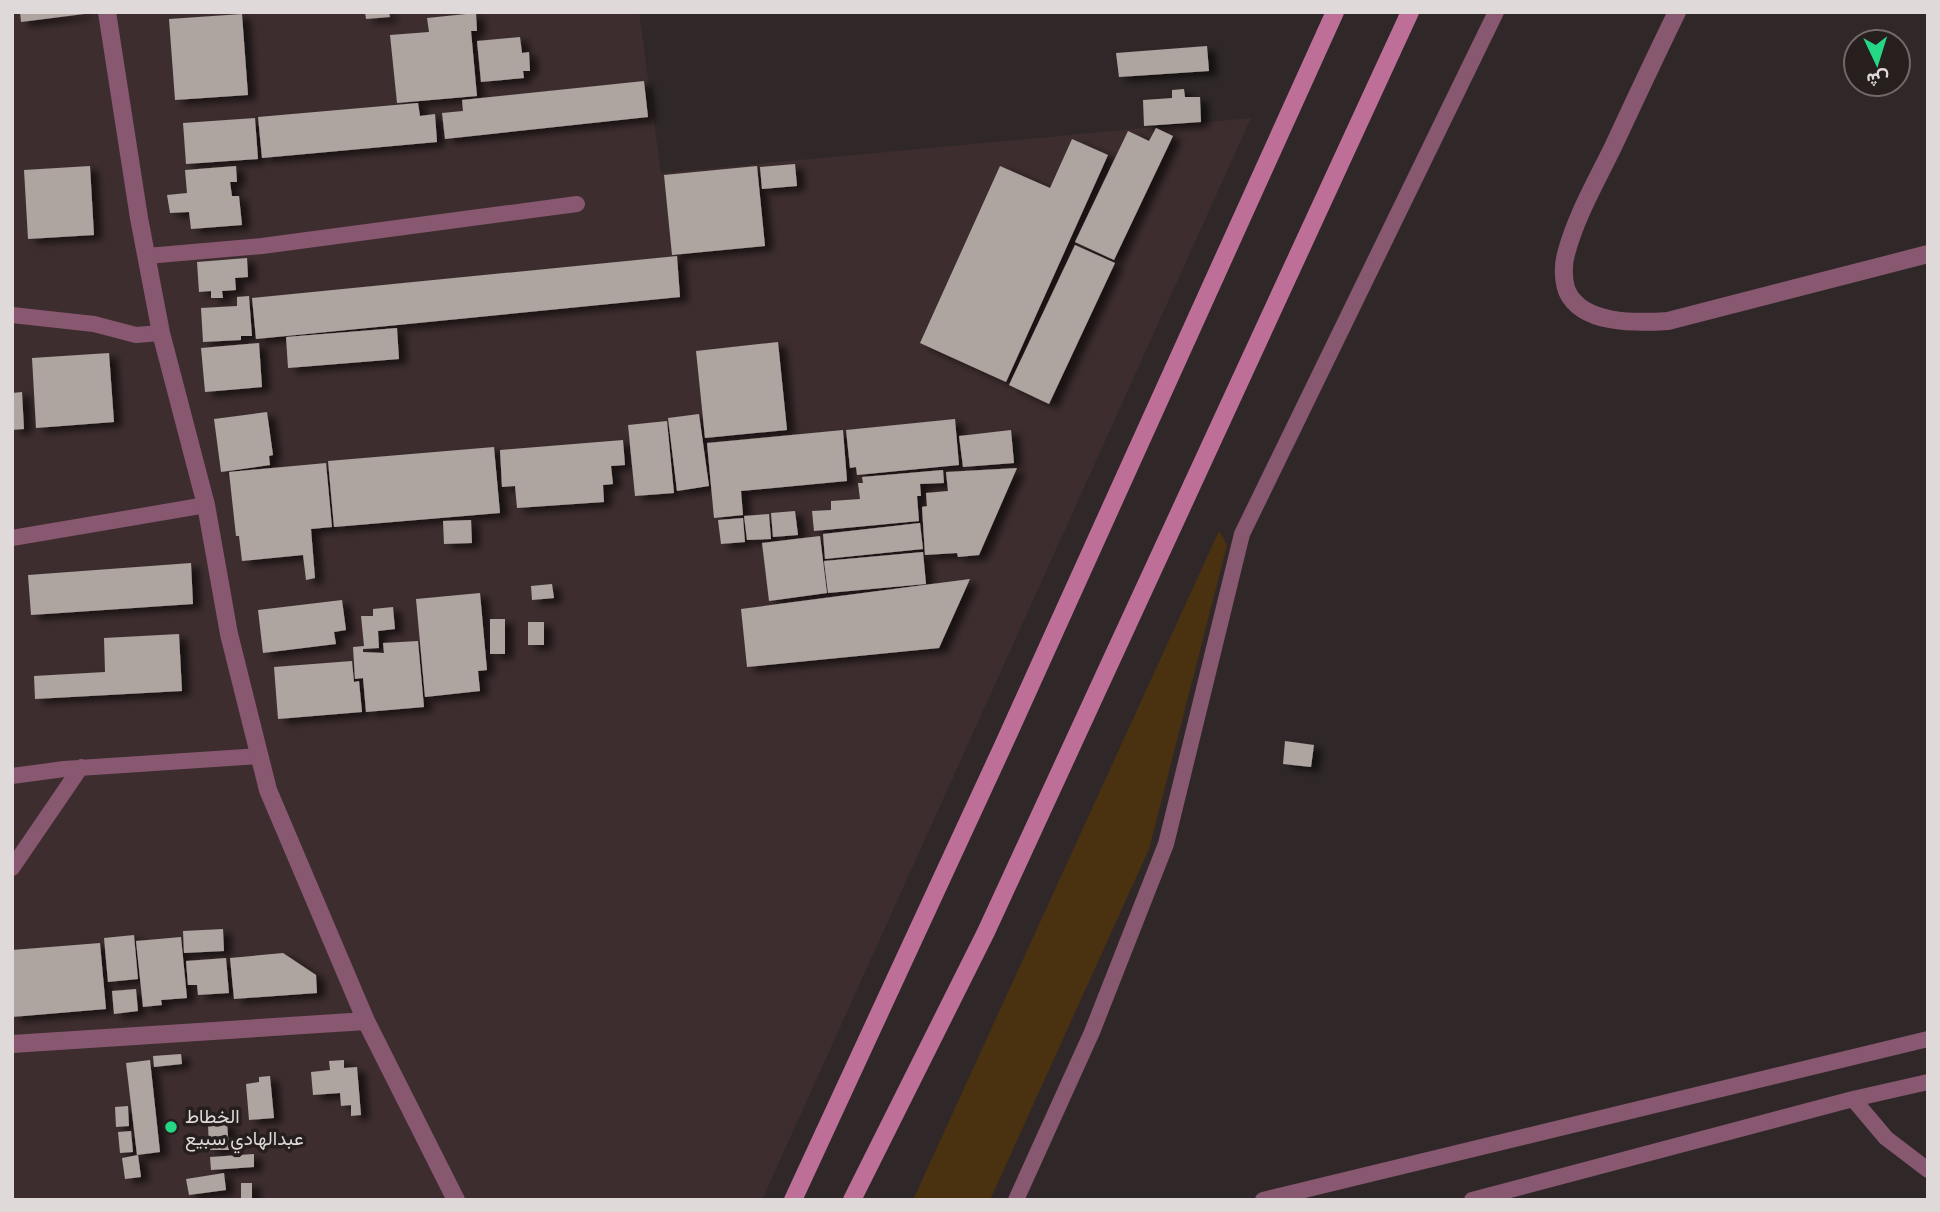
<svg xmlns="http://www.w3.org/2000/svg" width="1940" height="1212" viewBox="0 0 1940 1212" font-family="'Source Serif 4',Vazirmatn,serif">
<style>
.built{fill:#3d2d2e}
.green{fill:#4a3210}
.building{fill:#aea4a0;filter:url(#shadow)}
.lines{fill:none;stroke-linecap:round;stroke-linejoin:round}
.service{stroke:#885770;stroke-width:16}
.minor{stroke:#885770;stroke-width:18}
.secondary{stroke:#bd6f97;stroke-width:18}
.poi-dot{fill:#25d886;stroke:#271e1e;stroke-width:2.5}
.labels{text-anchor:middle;stroke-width:7;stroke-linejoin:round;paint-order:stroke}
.poi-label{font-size:19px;fill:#dfd9d9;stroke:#271e1e;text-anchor:start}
</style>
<defs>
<filter id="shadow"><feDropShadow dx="8" dy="4.5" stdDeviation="3.5" flood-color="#0009"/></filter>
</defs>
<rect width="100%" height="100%" fill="#302828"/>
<path class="built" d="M12,12H639L661,173L1251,118L762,1200H12Z"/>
<path class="green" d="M1219,531L1227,545L1149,849L990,1200H913Z"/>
<path class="building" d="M20,12H84V14L21,22Z
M365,12H389L390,17L366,19Z
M476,13L477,31H471L477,96L397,103L390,35L429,32L427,18Z
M242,14L248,95L175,100L169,19Z
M520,37L522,53L529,52L530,71H523L524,78L481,82L477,41Z
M1207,46L1209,71L1119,77L1116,53Z
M644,81L648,117L445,139L442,113L463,111L462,100Z
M1184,89L1185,97H1200L1201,122L1144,126L1143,100L1172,98V90Z
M418,103L420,116L435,114L437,142L262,158L258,117Z
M255,118L258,159L186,164L183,123Z
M1156,128L1173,136L1114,260L1075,242L1128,131L1149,141Z
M1072,139L1108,155L1006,382L920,343L1000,166L1050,188Z
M795,164L797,186L762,189L760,167Z
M90,166L94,235L28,239L24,170Z
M236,166L237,182H230L232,196H239L242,225L191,229L189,212L170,213L167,195L187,193L185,170Z
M757,166L765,246L672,255L664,175Z
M1075,245L1115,263L1049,404L1009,385Z
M677,256L680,297L256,339L252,298Z
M247,258L248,277L235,278L236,290L222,291L223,298H211V291L199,292L197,262Z
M249,296L252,336H241V340L203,342L201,308L237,306V297Z
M397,328L399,359L288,368L286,337Z
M778,342L787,430L705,438L696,351Z
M259,343L262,387L205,392L201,348Z
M109,353L114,422L36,428L32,358Z
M22,392L24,429L12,430V393Z
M267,412L273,455L269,456L270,465L221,472L214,419Z
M699,414L709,486L677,491L668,418Z
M955,419L959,465L857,475L856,467L850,468L846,430Z
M667,421L674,493L635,496L628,425Z
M843,430L847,481L741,491L743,515L714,518L707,443Z
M1011,430L1014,463L963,467L959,436Z
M623,440L625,465L611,466L613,484L603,485L604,502L517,508L515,486L502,487L500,450Z
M494,447L500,513L334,527L328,461Z
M326,463L332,527L311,529L315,578L306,580L303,555L242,561L239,536H236L229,472Z
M1017,468L979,555L958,557L957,553L925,555L922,507L927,506L926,493L948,491L946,472Z
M943,470L944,483L920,484L921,496H917L919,521L814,531L812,511L831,510V501L860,499L858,483H863L862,477Z
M795,511L798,535L773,537L771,513Z
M769,514L771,539L747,540L744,516Z
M743,518L745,542L721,544L718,520Z
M471,520L472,543L444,544L443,521Z
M920,523L923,549L825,559L823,534Z
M820,536L827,593L769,601L762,543Z
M923,552L926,584L828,593L824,561Z
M191,563L193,604L31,615L28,575Z
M970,579L939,648L747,667L741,609Z
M552,584L554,598L532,600L531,586Z
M480,593L487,670L478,671L480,691L425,697L416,599Z
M342,600L346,630L334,632L336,644L263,653L258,610Z
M393,607L395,629L378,631L379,648L363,649V652L384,653L383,643L418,641L424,707L366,712L363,678L355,679L353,647L364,646L361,616H373V609Z
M490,619H505V654H490Z
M528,622H544V645H528Z
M179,634L182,691L35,699L34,676L105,672L104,638Z
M352,661L354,682L359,681L362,712L278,719L274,667Z
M1285,741L1314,745L1311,767L1283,764Z
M223,929L224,951L184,953L183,931Z
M134,935L138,979L108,982L104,938Z
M181,937L187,998L161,1000L162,1005L143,1007L136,941Z
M100,943L106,1009L12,1017V950Z
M283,953L316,975L317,993L234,999L230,958Z
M226,958L229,993L198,995L197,985H188L186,961Z
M136,989L138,1011L114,1014L112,991Z
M181,1054L182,1064L154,1067L153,1056Z
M150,1060L160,1152L137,1155L126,1063Z
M344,1060V1068L357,1067L361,1115L351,1116V1105L341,1106L340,1093L313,1095L311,1072L330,1070L329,1061Z
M270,1076L274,1118L249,1120L246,1084L259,1082V1077Z
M128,1106L129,1126L116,1127L115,1107Z
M227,1122L229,1150H209L208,1123Z
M131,1131L133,1152L120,1153L118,1132Z
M254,1154V1167L211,1170L210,1157Z
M138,1155L141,1177L125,1179L122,1158Z
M224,1173L226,1190L189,1195L186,1179Z
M241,1183H252V1200H241Z"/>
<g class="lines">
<path class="service" d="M147,256L262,246L577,204
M12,315L94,324L136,335L161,333
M12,538L206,505
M12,776L64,769L259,756
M12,868L81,767
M1853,1099L1886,1138L1928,1170
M1016,1200L1092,1032L1166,844L1242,534L1496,12
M1263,1200L1928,1039
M1472,1200L1853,1099L1928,1082"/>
<path class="minor" d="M107,12L139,218L161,333L206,505L229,634L268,790L366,1021L456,1200
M1677,12C1655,57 1634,102 1613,147C1596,182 1576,216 1566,254C1563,264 1563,280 1567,291C1582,325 1637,323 1668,321L1928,254
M12,1044L366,1021"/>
<path class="secondary" d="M793,1200L1002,748L1335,12
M852,1200L986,932L1410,12"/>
</g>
<circle class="poi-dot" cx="171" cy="1127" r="7"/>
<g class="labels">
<g class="poi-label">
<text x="185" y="1123">الخطاط<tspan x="185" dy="22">عبدالهادي سبيع</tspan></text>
</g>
</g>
<rect width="1940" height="1212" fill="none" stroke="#dfd9d9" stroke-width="28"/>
<g transform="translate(1877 63) rotate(176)"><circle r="33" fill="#271e1e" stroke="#716969" stroke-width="2"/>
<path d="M0-5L12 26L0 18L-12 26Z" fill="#25d886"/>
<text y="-10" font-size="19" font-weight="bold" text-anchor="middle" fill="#dfd9d9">ش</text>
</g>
</svg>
